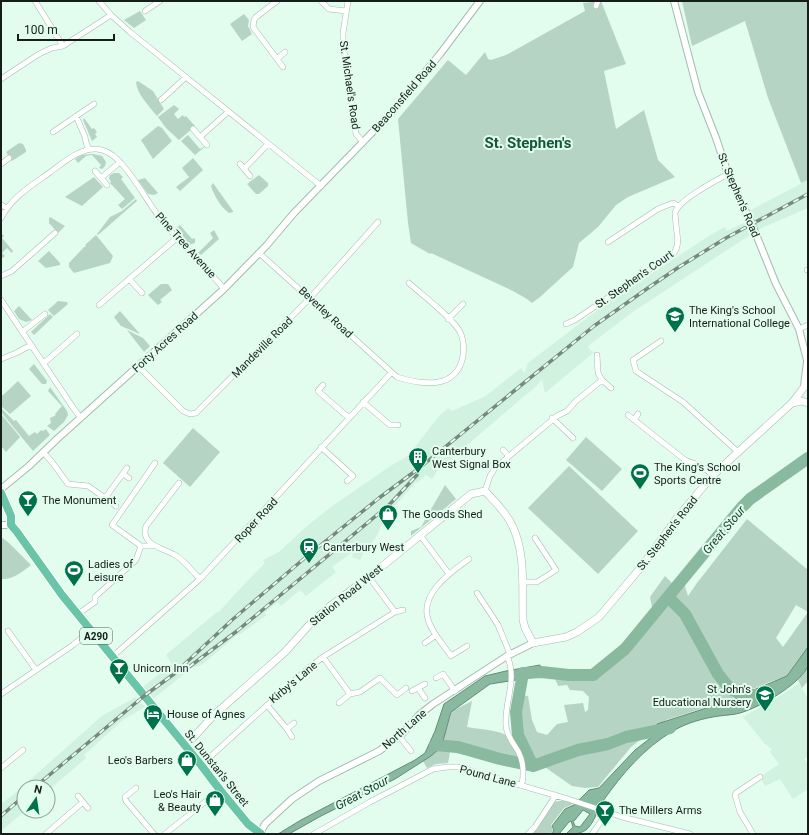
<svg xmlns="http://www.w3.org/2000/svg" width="809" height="835" viewBox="0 0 809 835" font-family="Roboto,sans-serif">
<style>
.built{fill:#d0f2df}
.green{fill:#b6d4c4;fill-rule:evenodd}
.water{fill:#89baa0;stroke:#668b78;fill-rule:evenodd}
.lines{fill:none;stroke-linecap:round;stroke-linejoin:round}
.river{stroke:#89baa0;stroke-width:12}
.minor-casing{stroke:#a3bcae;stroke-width:6}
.tertiary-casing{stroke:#a3bcae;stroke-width:8}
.secondary-casing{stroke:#a3bcae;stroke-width:8}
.primary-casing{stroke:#fff;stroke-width:10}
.minor{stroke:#fff;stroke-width:5}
.tertiary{stroke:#fff;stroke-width:6}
.secondary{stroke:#fff;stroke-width:7}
.primary{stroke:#69c5a7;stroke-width:8}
.rail-casing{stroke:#77897f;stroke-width:3.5}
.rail{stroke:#e2fcee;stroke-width:2;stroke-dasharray:6;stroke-linecap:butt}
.labels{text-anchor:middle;stroke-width:4;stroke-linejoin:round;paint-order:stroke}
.shield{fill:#e2fcee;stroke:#526159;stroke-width:1}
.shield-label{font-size:10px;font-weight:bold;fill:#151e19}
.street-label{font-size:11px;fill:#151e19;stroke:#e2fcee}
.poi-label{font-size:11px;fill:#151e19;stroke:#e2fcee;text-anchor:start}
.water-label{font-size:12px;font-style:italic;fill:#133b2a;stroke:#e2fcee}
.district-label{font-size:15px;font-weight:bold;fill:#15583c;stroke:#e2fcee}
</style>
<rect width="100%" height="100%" fill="#e2fcee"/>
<path class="built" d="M808,180V208L757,230L749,211Z
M744,223L750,235L634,311L588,346L590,350L594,352L545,393L542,380L531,391L523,397L438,470L432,479L426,475L417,483L416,482L386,516L376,537L371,544H368L360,560L352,557L354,551L332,567L336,572L306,596L300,590L281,606L278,602L264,613L267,615L239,635L238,634L203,664L192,668L154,698L143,687L172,664L166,655L217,612L218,613L235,594L265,563L263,560L279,552L307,526L331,507L392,465L408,456L439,416L448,408L452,411L486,396L521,368L524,373L525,372L528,363L608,302L709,236L725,227L727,231Z
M799,683L808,699V757L804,759L808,764V789L793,799L780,779L765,786L760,777L779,764L770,752L772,749L765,744L743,717L783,694Z
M136,697L145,707L124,719L84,755L86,758L48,791V787H24L25,811L1,831V804L13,795L102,716Z"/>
<path class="green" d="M601,1L626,64L604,71L616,129L644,110L658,160L675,177L628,197L616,205L598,227L579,243L573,267L540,297L532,303L527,299L513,291L431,253L430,254L411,243L408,223L398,119L448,60L466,75L485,52L488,59L491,60L506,55L585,11L583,3Z
M682,1H808V180L801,183L768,98L745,21L692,46Z
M140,11L146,20L134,28L124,20Z
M244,14L249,20L248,26L252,34L242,41L230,24Z
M138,81L153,91L164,109L157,116C149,106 137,94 136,82Z
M174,105L179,109L174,114L178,119L183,115L184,117L186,116L195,126L179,140L166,128L158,117Z
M84,118L92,129L94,128L97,132L95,134L97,137L92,141L83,120Z
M158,126L162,128L172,141L153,159L141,140Z
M188,135L200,149L207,145L195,155L181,141Z
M19,143L23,144L26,150V152L12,161L6,152Z
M82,155L93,154L102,156L106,162L105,166L102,169L99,168L101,165L92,155L86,156L78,163L75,159Z
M193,158L203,170L180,191L176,187L189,177L182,168Z
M114,173H119L123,177L121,179L135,198L122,209L118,205L125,199L110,183L111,182L109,178L110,175Z
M259,175L268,183V186L259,194H256L247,184Z
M94,177L103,187L82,206L65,197Z
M145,178L158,193L154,195L148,194L138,180Z
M213,183L233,211V212L229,213C221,207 214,196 211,186Z
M136,199L137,201L98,235L97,234L110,217L122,211Z
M50,217L65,226L58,233L49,223V218Z
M180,225L192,239L195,238V243L189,245L184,242L174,230Z
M214,230L219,239L201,255L198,253L213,238L210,233Z
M1,233L4,236L2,238L13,251L12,253L7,248L2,253L5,256L1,259Z
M96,235L113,256L110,263L74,273L69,267V263L84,247H85L86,246L85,245Z
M49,251L60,263V265L46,268L38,261Z
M161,284H168L172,290L160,300L162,302L158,305L148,295Z
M58,301L67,302L68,304L54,316L48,310Z
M19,306L32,320L26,322L19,319L14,311Z
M120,311L140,334L121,326L114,317Z
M50,314L53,317L34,335L31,332Z
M127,330L143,338L150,346L144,352Z
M34,364L47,381L46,384H42L29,369Z
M18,381L31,396L10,414L1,406V397Z
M50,387L67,411L68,415L64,422L54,431L47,426L51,423L50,418L56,415L55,414L62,406L48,391Z
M1,408L14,421L16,420L29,436L35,432L37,434L41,430L43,431L46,429L50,435L33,451L1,412Z
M1,414L20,437L6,452L1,446Z
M193,428L220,452L190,487L163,463Z
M586,437L622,469L602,491L566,460Z
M569,466L638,531L598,574L528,508Z
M445,485L456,499L411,536V531L421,527Z
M747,519L808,570V648L787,676L767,683L725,701L666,720L631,747L598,787L585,788L572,786L532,758L523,741L519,729L518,712L520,695L528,696L532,720L537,732L547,735L557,724L568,722L564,705L583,703L585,712L588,710L589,697L583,691L570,690L567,685L558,686L554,676L575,679L595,677L630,652L643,628L654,618L650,597L665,576L678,589L684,583L688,596L697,583ZM796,605L808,612L783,647L776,638Z
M1,537L9,543L31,565C22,572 13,580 1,579Z
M808,667V681L802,688L798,680Z
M472,701L467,727C476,729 500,730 507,736C515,743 519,756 523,766L450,752L448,763L436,764L427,768L423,761L438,749L444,737L452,711Z
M565,800L571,802L573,804L564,808L551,825L553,830L551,834H533L554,802Z"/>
<path class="water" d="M808,647C808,653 809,663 807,668C797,686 760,707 740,713C733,715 726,715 719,716C704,718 686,723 673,731C644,748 622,774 603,801C597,810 595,822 586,830C580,834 573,834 566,834L573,827L571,821L569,822L559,834H552L554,830L552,826L565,809L574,805L589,790L599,788L635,750L653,736L657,724L725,702L787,676ZM583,810L590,814L580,827L575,826L573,821L575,820Z
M540,665L542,676L490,684L451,712L443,741L439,749L431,756L395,779L321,816L289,834H278L301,820L415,760L425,753L435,731L444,704L485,676L506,671Z"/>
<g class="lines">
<path class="river" d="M668,597L685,614L718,674L730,689L744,695H758
M523,673L516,712L518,735L533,766
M526,673L541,672L569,675H593L625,649L742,507L750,499L808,458
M435,745L458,747L500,759L533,766L578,750L608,744L626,737L670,728"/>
<defs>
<path id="minor" d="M35,1L63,46
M99,1L111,15L130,32L321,186
M277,1L256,17L254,20L253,27L283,67
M321,1L329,9L346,11
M348,1L343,33V42L356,134L363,142
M596,6L598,1
M145,11L160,1
M277,59L285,52
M1,79L39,54L52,48L63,46L111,15
M161,100L186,77
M76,116C79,123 82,130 85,137C86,142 86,145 89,149
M193,129L207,145
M53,132L94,104
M200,137L228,112
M1,164L9,158
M240,164L250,176
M244,169L268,144
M95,171L107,185
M101,178L120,162
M1,205L7,208
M1,218C12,197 31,186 49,173C63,163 79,148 97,149C106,150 112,154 118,160C136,178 147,202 163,222C182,245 205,266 224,289
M608,242L658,209L673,203L679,206
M259,253L397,377C422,385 457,390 463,356C464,348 464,340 460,332C453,318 422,295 409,283
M807,270H808
M1,276L12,271L55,233
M129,279L142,293
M1,300L74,409L81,418
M99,305L178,237
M448,319L463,304
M566,324L575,320L674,253C680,244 677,235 676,225C676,221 675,216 675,213C678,200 717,180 728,174
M799,329L808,325
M22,332L45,314
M661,341L633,360L636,371L683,402L738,452
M597,355L598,373L602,380
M1,359L16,353L31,345
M44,363L77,334
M138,366L183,411L190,414L196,413L310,298L378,222
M323,385L318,391L349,418
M363,402L390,425H398
M628,415L685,460L701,466L713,475
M552,418L573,438
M634,420L638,414
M321,447L353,476L347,481
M503,450L509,456
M43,452L52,462L68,484L88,486L105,498L127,468
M123,474L129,478
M179,483L146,526C140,545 163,548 175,555C185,561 193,572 200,579
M485,491L490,476L495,468L557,416L567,411L576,401L602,380L611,388
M105,498L116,506
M420,535L449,574
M154,546H141L112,525L155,463
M369,577L395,612
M522,582H537L556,570L535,538
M477,593L498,625L510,654
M78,614L95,602V597L136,560L141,546
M8,631L36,670
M425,643L436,635
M467,646L451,656C443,644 431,632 428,619C420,593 451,572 469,559
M507,656C518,679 504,702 506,726C507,736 513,743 518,751C524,762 524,773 522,784
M112,657L200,579L391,373
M323,657L350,694L360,692L380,678L397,695L406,688
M436,678L443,674L455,691
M418,688L425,698
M412,691L425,684
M1,694L73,645L91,630
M339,703L350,694
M267,705L287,729L292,737
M287,729L294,723
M399,736L411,751
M201,765L306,670L323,657L395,612L403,610
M1,768L23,750
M136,788L125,797L126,801L154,834
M78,796L88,808
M46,834L83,802
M165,834L220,790
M314,834L370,802L433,769L448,767H458L568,799L622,817L690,834
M528,834L535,827L556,795
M592,834L607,813
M753,834L740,812L735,795L736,793L760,777"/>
<path id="tertiary" d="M674,1L698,92L716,138L728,174L753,227L776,284L799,329L808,364
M804,386L807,362
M1,489L29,466L57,439L224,289L266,246L294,213L394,110L440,54L480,1
M1,525H11
M260,833L265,824L292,799L319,781L379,751L402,734L419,715L433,704L507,656L533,643"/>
<path id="secondary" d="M792,403L802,401L808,403
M184,745L191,740L213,716L285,652L310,624L329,607L369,577L471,494L485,491C494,501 506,512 512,525C526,553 522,589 523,620L525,628L533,643L566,637L577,632L599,617L642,566L677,518L713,475L792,403L808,382"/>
<path id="primary" d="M1,493L11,516V525L17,532L62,595L201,765L220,790L248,824L261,834"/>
</defs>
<use href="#minor" class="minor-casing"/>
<use href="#tertiary" class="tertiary-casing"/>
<use href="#secondary" class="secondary-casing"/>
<use href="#primary" class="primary-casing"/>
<use href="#minor" class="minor"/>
<use href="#tertiary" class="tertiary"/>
<use href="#secondary" class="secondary"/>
<use href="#primary" class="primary"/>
<defs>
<path id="rail" d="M189,667L237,631L389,505L417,475
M35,787L144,696L174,674L232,620L306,557L379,498L418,469L594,326L648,288L679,267L726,238L808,194
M1,816L24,796"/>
</defs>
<use href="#rail" class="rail-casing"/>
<use href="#rail" class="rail"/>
</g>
<defs>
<symbol id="school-pin" viewBox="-11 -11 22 30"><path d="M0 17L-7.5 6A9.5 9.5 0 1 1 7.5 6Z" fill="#00724b" stroke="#e2fcee"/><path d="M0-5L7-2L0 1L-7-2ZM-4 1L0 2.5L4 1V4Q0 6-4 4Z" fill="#fff"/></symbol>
<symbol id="building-pin" viewBox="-11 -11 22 30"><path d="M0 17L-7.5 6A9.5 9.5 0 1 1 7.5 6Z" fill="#00724b" stroke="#e2fcee"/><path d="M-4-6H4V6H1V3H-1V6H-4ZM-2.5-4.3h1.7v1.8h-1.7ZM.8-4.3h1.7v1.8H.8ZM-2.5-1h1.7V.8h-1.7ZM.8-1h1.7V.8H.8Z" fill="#fff"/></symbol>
<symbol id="stadium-pin" viewBox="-11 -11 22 30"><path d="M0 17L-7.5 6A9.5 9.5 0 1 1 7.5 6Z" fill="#00724b" stroke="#e2fcee"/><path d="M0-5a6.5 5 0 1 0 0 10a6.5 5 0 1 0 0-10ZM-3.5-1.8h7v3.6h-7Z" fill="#fff"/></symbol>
<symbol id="bar-pin" viewBox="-11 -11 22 30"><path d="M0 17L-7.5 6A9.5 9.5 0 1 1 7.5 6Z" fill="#00724b" stroke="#e2fcee"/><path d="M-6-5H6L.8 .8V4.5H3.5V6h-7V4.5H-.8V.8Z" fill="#fff"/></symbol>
<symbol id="shop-pin" viewBox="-11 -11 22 30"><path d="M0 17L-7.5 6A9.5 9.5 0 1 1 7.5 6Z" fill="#00724b" stroke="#e2fcee"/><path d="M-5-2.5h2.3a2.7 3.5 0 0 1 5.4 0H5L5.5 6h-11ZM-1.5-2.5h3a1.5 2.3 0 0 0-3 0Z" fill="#fff"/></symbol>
<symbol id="station-pin" viewBox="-11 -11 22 30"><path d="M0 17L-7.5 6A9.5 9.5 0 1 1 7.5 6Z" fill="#00724b" stroke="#e2fcee"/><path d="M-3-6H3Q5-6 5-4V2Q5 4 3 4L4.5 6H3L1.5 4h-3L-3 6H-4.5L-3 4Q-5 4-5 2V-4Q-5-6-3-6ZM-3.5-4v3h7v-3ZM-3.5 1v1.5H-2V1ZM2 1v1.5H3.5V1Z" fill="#fff"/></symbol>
<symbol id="hotel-pin" viewBox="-11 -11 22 30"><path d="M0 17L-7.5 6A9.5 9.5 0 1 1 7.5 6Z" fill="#00724b" stroke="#e2fcee"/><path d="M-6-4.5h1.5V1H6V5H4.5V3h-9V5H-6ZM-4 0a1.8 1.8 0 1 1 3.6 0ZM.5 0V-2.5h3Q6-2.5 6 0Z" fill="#fff"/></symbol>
</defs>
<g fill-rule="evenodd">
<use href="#school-pin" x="664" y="305" width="22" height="30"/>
<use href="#building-pin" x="407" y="446" width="22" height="30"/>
<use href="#stadium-pin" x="629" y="462" width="22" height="30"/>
<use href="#bar-pin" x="17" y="489" width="22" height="30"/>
<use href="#shop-pin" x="377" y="503" width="22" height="30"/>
<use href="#station-pin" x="298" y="536" width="22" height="30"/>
<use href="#stadium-pin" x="63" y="559" width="22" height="30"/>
<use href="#bar-pin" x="108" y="657" width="22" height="30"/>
<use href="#school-pin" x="754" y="684" width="22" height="30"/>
<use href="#hotel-pin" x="142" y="703" width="22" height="30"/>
<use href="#shop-pin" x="176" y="749" width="22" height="30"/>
<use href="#shop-pin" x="204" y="789" width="22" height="30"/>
<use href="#bar-pin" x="594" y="799" width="22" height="30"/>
</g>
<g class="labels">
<rect class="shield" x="80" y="628" width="32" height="16" rx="3"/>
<g class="shield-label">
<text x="96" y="640">A290</text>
</g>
<g class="street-label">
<text transform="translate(350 85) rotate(82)" y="4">St. Michael's Road</text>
<text transform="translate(404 96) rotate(-49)" y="4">Beaconsfield Road</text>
<text transform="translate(739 195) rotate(67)" y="4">St. Stephen's Road</text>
<text transform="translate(186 245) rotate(48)" y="4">Pine Tree Avenue</text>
<text transform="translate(634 279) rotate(-35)" y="4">St. Stephen's Court</text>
<text transform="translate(326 312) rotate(43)" y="4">Beverley Road</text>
<text transform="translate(165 342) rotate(-42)" y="4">Forty Acres Road</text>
<text transform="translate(262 347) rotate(-45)" y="4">Mandeville Road</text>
<text transform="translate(256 520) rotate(-47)" y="4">Roper Road</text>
<text transform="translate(667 533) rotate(-52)" y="4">St. Stephen's Road</text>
<text transform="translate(346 595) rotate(-39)" y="4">Station Road West</text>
<text transform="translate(293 682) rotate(-40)" y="4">Kirby's Lane</text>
<text transform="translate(404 729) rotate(-41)" y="4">North Lane</text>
<text transform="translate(217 768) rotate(51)" y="4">St. Dunstan's Street</text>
<text transform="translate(488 776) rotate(15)" y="4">Pound Lane</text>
</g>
<g class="poi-label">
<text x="689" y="314">The King's School<tspan x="689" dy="13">International College</tspan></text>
<text x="432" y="455">Canterbury<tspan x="432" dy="13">West Signal Box</tspan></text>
<text x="654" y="471">The King's School<tspan x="654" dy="13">Sports Centre</tspan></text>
<text x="42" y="504">The Monument</text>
<text x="402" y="518">The Goods Shed</text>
<text x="323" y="551">Canterbury West</text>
<text x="88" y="568">Ladies of<tspan x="88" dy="13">Leisure</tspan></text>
<text x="133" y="672">Unicorn Inn</text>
<text x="751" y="693" text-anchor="end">St John's<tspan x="751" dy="13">Educational Nursery</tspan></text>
<text x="167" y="718">House of Agnes</text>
<text x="173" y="764" text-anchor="end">Leo's Barbers</text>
<text x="201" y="798" text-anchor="end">Leo's Hair<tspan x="201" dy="13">&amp; Beauty</tspan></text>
<text x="619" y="814">The Millers Arms</text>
</g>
<g class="water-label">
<text transform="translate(724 530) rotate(-50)" y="4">Great Stour</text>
<text transform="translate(362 793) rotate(-28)" y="4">Great Stour</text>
</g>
<g class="district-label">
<text x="528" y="148">St. Stephen's</text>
</g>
</g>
<rect width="809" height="835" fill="none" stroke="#151e19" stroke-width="4"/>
<g transform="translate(36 799) rotate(13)"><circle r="19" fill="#e2fcee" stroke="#90a399"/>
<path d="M0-3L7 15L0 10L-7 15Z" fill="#00724b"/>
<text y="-6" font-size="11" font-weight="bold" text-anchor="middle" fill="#151e19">N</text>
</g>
<path d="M18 34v6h96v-6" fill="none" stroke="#151e19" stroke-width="2"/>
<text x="24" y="34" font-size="12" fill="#151e19" stroke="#e2fcee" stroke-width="3" paint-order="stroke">100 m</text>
</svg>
